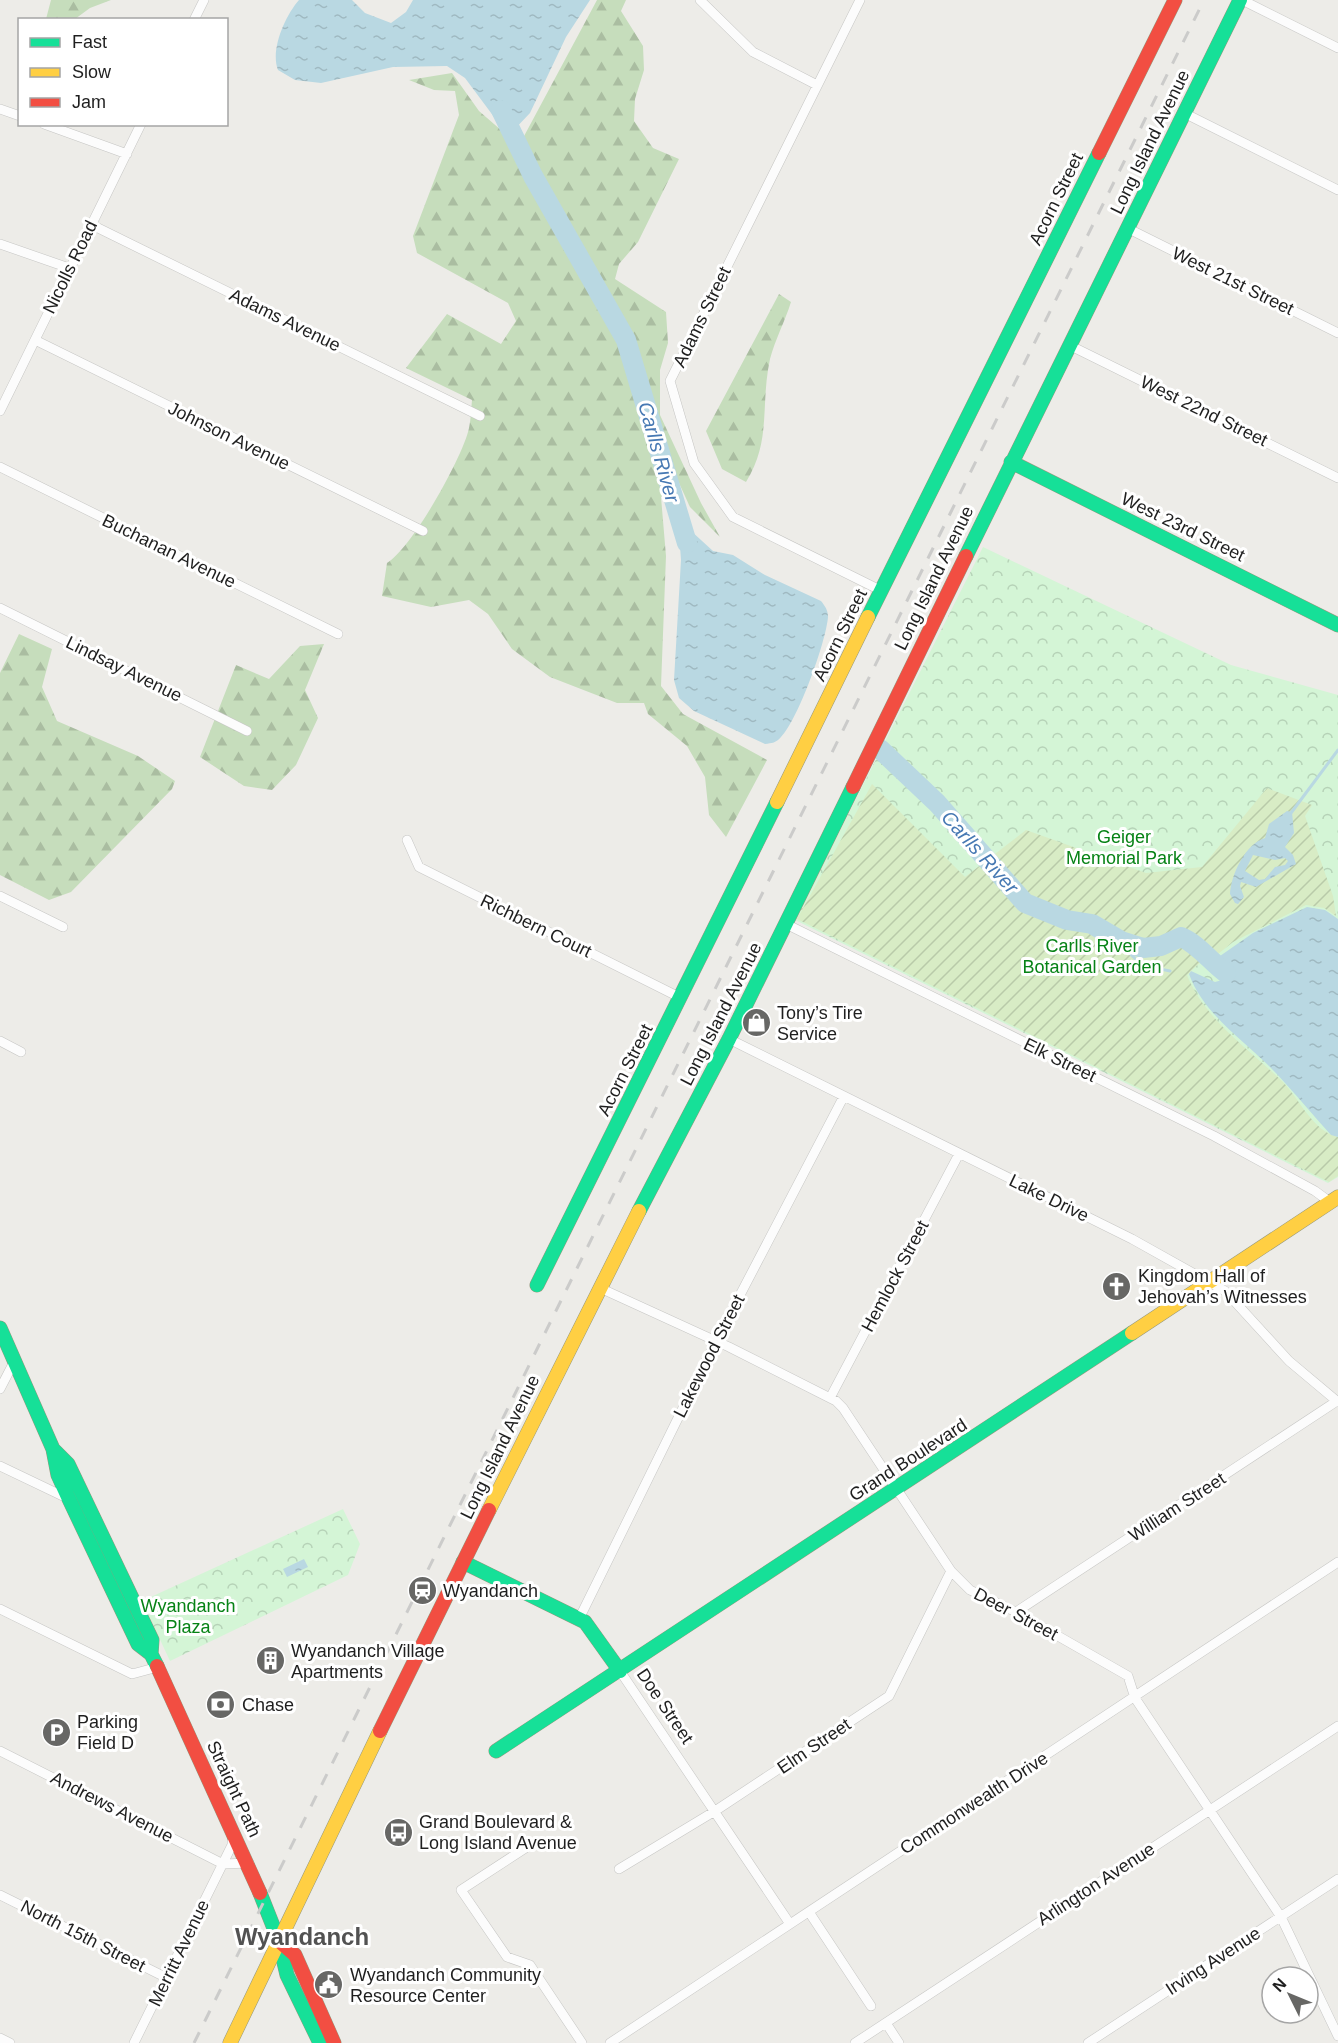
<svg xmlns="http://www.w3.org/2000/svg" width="1338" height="2043" viewBox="0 0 1338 2043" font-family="Helvetica,sans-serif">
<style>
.forest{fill:url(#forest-firs)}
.park{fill:url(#park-crowns)}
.garden{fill:url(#garden-furrows)}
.water{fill:url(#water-ripples);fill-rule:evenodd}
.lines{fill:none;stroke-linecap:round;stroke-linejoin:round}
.stream{stroke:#b9d8e2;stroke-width:3}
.river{stroke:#b9d8e2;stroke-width:20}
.street-casing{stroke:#c6c6c4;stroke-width:10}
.fast-casing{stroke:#95987e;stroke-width:15}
.slow-casing{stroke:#95987e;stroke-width:15}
.jam-casing{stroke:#95987e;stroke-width:15}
.street{stroke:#fcfcfc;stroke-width:9}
.fast{stroke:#16e098;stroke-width:14}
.slow{stroke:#ffcf43;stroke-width:14}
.jam{stroke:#f24e42;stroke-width:14}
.rail{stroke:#cbcbca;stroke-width:3;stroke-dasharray:12 12;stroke-linecap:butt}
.labels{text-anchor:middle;stroke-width:6;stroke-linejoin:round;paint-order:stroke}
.street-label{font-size:18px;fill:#1f1f1f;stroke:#fff}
.park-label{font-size:18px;fill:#078316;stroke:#fff}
.poi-label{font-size:18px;fill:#1f1f1f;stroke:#fff;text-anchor:start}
.water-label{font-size:20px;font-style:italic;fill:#4779b3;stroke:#fff}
.district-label{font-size:24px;font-weight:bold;fill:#525252;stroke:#fff}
</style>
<defs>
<pattern id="forest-firs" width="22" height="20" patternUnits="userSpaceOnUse" patternTransform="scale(1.5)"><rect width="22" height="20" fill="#c6ddbc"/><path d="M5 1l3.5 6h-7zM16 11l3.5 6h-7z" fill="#aabda1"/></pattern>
<pattern id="park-crowns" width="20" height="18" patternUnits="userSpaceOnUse" patternTransform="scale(1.5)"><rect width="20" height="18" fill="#d4f5d6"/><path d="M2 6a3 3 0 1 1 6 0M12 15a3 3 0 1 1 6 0" fill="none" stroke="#b6d2b7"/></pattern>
<pattern id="garden-furrows" width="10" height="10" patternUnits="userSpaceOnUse" patternTransform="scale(1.5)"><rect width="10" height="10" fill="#d8ecc5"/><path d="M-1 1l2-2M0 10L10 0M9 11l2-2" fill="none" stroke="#b9caa9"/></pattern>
<pattern id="water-ripples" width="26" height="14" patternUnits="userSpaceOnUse" patternTransform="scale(1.5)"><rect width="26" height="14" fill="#b9d8e2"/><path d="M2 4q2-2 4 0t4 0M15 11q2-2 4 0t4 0" fill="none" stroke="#9fb9c1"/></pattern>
</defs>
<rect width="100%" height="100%" fill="#edece8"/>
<path class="forest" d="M51,0H111L90,8L75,19H46Z
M597,0H626L621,11L643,46L644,70L635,99L634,121L653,148L679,159L638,242L619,264L615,279L666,312L668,343L660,370V415L701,503L720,537L690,507L679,483L661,497L666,556L661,686L683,714L767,760L726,837L709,815L705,777L687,746L648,714L644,703H617L550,677L512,649L488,614L469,600L431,607L382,596L387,563C412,548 463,457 469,428C471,419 471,409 472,400L406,368L447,314L501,344L516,321L508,303L417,253L413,236L459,115L455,91L434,90L409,80L452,73L479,111L509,137L513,147L523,138Z
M779,294L791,302C785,321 775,340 770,359C760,405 772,440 746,482L722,469L706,431Z
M19,634L52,649L42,687L57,721L138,756L175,781L172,789L71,892L49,900L0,875V673Z
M324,644L305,690L318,718L296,765L272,790L244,786L200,757L236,665L269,679L300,646Z"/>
<path class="park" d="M983,547L1231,665L1338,695V1177L1328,1183L795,920Z
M343,1509L360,1544L348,1575L170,1661L142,1601Z"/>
<path class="garden" d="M872,784L965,877L1026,830L1146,873L1202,867L1267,788L1312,805L1305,816L1333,896L1336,916L1324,908L1306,905L1233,942L1218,954L1208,955L1187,975C1205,1020 1249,1049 1283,1082C1300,1100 1313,1131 1338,1137V1176L1329,1182L797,919Z"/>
<path class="water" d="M299,0H352L365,13L391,23L406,12L413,0H590L566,37L530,113L512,132L500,125L465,78L447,66L393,67L321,83L295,80L278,70C270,50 285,16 299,0Z
M678,519L713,551L733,555L765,575L821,601C825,606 828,610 828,617C826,642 798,720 781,737C776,743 772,743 765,744L694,711L679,698L674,680L681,560Z
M1287,811L1292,812L1294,833L1285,847L1293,855L1296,864L1256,887L1241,882L1240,886L1244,897L1238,904L1235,903L1230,894C1231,875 1245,844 1265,838L1269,824ZM1253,855L1275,860L1285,858L1288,861L1285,865L1275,867L1265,879L1259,880L1245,871Z
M1307,907L1325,910L1338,919V1137L1331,1135C1315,1118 1301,1100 1285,1083C1255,1047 1205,1019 1189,974L1191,971L1215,982L1222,980L1224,974L1205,963L1206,957L1220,956L1253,933Z
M304,1559L308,1567L287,1577L283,1569Z"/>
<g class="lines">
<path class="stream" d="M1291,813L1338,750
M1121,941C1135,964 1144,966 1170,971"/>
<path class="river" d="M501,110L533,176L626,340L687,543
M880,749L937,803L1025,903L1067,920L1092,924L1121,941L1143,948L1161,946L1181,937C1198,944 1211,962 1226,973"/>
<defs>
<path id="street" d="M700,0L753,52L817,85
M860,0L670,381L694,463L733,517L882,591
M1242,0L1338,48
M194,20L204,0
M0,109L20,116
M1184,113L1338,190
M44,124L127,154
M90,224L480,416
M1127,228L1338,333
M0,244L69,268
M35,340L423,531
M1069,345L1338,478
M0,411L141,124
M0,467L338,634
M0,608L247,731
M407,840L419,867L681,998
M0,896L63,927
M786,924L1214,1136L1315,1191L1330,1202
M729,1039L1132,1239L1225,1291L1289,1361L1338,1402
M0,1041L21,1052
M600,1288L729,1347L836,1401L843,1408L951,1571L970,1590L1016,1612L1128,1676L1135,1698L1281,1917L1338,2036
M0,1389L15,1360
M830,1398L959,1154
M0,1466L69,1499
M0,1609L132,1674L158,1667
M1016,1612L1337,1401
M579,1619L716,1341L844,1096
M620,1671L790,1924
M0,1751L223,1864L249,1863
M527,1847L461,1890L507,1957L530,1965L582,2043
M619,1869L715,1811L889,1696L951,1571
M0,1895L167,1978
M809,1912L871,2006
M886,2023L899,2043
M0,2038L10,2043
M134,2043L232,1845L233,1834
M610,2043L1338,1562
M855,2043L1338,1726
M1088,2043L1338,1879"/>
<path id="fast" d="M1011,462L1338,625
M966,556L1240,0
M868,617L1099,153
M639,1211L729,1039L853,787
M537,1285L777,802
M0,1328L53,1449L58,1475L69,1499L138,1644L151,1654L157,1666
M53,1449L68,1464L152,1640L151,1654
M463,1562L585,1622L620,1671
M496,1751L1132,1333
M260,1893L279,1941L287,1975L320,2043"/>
<path id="slow" d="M777,802L868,617
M1132,1333L1338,1197
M489,1510L639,1211
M230,2043L380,1731"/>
<path id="jam" d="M1099,153L1175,0
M853,787L966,556
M157,1666L260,1893
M380,1731L489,1510
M279,1941L295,1955L334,2043"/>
</defs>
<use href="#street" class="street-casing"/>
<use href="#fast" class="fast-casing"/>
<use href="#slow" class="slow-casing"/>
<use href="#jam" class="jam-casing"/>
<use href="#street" class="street"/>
<use href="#fast" class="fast"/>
<use href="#slow" class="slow"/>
<use href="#jam" class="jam"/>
<path class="rail" d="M194,2043L1204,0"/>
</g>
<defs>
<symbol id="shop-disc" viewBox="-11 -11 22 22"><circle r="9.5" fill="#676765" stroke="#fff"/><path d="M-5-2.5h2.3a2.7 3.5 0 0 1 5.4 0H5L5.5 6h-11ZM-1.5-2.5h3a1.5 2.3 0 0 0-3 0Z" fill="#fff"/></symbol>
<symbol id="church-disc" viewBox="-11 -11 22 22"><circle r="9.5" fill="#676765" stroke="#fff"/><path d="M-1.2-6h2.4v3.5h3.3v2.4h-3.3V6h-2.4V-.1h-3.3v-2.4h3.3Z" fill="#fff"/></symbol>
<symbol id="station-disc" viewBox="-11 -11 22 22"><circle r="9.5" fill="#676765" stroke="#fff"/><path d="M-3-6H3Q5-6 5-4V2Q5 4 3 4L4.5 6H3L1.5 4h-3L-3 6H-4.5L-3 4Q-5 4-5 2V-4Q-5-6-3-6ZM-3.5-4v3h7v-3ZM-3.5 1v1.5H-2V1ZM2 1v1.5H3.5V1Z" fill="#fff"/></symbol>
<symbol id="building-disc" viewBox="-11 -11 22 22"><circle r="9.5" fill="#676765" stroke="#fff"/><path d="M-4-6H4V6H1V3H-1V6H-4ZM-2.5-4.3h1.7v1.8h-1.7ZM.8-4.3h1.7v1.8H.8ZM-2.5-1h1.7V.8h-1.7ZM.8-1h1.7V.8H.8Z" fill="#fff"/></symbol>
<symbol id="bank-disc" viewBox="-11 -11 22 22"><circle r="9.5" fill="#676765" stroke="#fff"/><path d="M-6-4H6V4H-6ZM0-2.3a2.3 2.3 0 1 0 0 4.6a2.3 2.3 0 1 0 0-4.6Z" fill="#fff"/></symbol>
<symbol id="parking-disc" viewBox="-11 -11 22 22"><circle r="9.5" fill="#676765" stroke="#fff"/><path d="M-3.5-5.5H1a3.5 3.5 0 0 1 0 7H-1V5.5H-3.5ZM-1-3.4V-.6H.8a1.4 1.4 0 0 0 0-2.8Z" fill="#fff"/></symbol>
<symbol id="bus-disc" viewBox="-11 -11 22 22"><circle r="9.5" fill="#676765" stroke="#fff"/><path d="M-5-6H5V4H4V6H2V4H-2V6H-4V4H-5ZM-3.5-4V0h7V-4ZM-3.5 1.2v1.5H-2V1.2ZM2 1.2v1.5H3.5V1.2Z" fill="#fff"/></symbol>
<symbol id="civic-disc" viewBox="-11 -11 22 22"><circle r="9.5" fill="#676765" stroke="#fff"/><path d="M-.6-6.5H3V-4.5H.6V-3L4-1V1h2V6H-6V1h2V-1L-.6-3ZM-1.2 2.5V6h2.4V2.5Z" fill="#fff"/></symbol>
</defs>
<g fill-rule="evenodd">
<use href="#shop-disc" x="740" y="1006" width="33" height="33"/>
<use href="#church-disc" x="1100" y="1270" width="33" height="33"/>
<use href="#station-disc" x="406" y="1574" width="33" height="33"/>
<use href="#building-disc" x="254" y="1644" width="33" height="33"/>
<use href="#bank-disc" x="204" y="1688" width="33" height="33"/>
<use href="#parking-disc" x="40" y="1716" width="33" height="33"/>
<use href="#bus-disc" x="382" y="1816" width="33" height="33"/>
<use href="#civic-disc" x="312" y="1968" width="33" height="33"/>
</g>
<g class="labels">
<g class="street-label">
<text transform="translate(1150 142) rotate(-64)" y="6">Long Island Avenue</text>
<text transform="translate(1056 199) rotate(-64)" y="6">Acorn Street</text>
<text transform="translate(70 267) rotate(-64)" y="6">Nicolls Road</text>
<text transform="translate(1233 281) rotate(26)" y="6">West 21st Street</text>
<text transform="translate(702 317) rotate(-64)" y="6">Adams Street</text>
<text transform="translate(285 320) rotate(26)" y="6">Adams Avenue</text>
<text transform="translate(1204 411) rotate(26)" y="6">West 22nd Street</text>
<text transform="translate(229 436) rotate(26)" y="6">Johnson Avenue</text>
<text transform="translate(1183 527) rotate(26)" y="6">West 23rd Street</text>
<text transform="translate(169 551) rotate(26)" y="6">Buchanan Avenue</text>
<text transform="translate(934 578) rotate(-64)" y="6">Long Island Avenue</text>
<text transform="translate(840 635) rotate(-64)" y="6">Acorn Street</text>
<text transform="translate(124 669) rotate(26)" y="6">Lindsay Avenue</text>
<text transform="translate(536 926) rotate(26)" y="6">Richbern Court</text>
<text transform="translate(721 1014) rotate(-63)" y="6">Long Island Avenue</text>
<text transform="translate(1060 1060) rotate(26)" y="6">Elk Street</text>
<text transform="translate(625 1070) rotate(-63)" y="6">Acorn Street</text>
<text transform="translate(1049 1198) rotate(26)" y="6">Lake Drive</text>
<text transform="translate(895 1276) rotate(-62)" y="6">Hemlock Street</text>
<text transform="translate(709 1356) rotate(-63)" y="6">Lakewood Street</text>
<text transform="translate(500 1447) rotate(-64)" y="6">Long Island Avenue</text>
<text transform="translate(908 1460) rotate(-33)" y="6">Grand Boulevard</text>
<text transform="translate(1177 1507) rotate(-33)" y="6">William Street</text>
<text transform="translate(1016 1614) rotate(28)" y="6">Deer Street</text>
<text transform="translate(665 1706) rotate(56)" y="6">Doe Street</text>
<text transform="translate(814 1746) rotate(-34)" y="6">Elm Street</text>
<text transform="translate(234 1789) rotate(65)" y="6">Straight Path</text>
<text transform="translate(974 1803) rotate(-33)" y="6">Commonwealth Drive</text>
<text transform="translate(112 1807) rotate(27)" y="6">Andrews Avenue</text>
<text transform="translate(1096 1884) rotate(-33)" y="6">Arlington Avenue</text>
<text transform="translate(83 1936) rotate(27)" y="6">North 15th Street</text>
<text transform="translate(179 1953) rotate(-64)" y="6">Merritt Avenue</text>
<text transform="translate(1213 1961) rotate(-33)" y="6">Irving Avenue</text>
</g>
<g class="park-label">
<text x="1124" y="843">Geiger<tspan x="1124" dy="21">Memorial Park</tspan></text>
<text x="1092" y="952">Carlls River<tspan x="1092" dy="21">Botanical Garden</tspan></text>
<text x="188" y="1612">Wyandanch<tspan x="188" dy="21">Plaza</tspan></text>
</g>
<g class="poi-label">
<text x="777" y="1019">Tony’s Tire<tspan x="777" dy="21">Service</tspan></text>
<text x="1138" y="1282">Kingdom Hall of<tspan x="1138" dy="21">Jehovah’s Witnesses</tspan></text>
<text x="443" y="1597">Wyandanch</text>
<text x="291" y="1657">Wyandanch Village<tspan x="291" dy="21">Apartments</tspan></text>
<text x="242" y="1711">Chase</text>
<text x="77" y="1728">Parking<tspan x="77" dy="21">Field D</tspan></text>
<text x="419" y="1828">Grand Boulevard &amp;<tspan x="419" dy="21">Long Island Avenue</tspan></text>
<text x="350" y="1981">Wyandanch Community<tspan x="350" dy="21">Resource Center</tspan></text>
</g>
<g class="water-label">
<text transform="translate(659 452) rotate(74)" y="7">Carlls River</text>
<text transform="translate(980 852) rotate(48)" y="7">Carlls River</text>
</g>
<g class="district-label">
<text x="302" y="1945">Wyandanch</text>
</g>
</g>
<rect x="18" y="18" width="210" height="108" fill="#ffffff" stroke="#a5a5a5" stroke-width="1.5"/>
<rect x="30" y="38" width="30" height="9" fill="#16e098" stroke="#a5a5a5" stroke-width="1.5"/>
<text x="72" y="48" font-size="18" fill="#1f1f1f">Fast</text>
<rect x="30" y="68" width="30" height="9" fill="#ffcf43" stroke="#a5a5a5" stroke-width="1.5"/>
<text x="72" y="78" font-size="18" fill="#1f1f1f">Slow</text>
<rect x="30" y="98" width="30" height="9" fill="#f24e42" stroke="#a5a5a5" stroke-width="1.5"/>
<text x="72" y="108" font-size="18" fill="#1f1f1f">Jam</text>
<g transform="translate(1290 1995) rotate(313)"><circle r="28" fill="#ffffff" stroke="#a5a5a5" stroke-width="1.5"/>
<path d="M0-4.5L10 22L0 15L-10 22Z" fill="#676765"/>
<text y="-9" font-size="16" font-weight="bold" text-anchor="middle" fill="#1f1f1f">N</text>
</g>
</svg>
